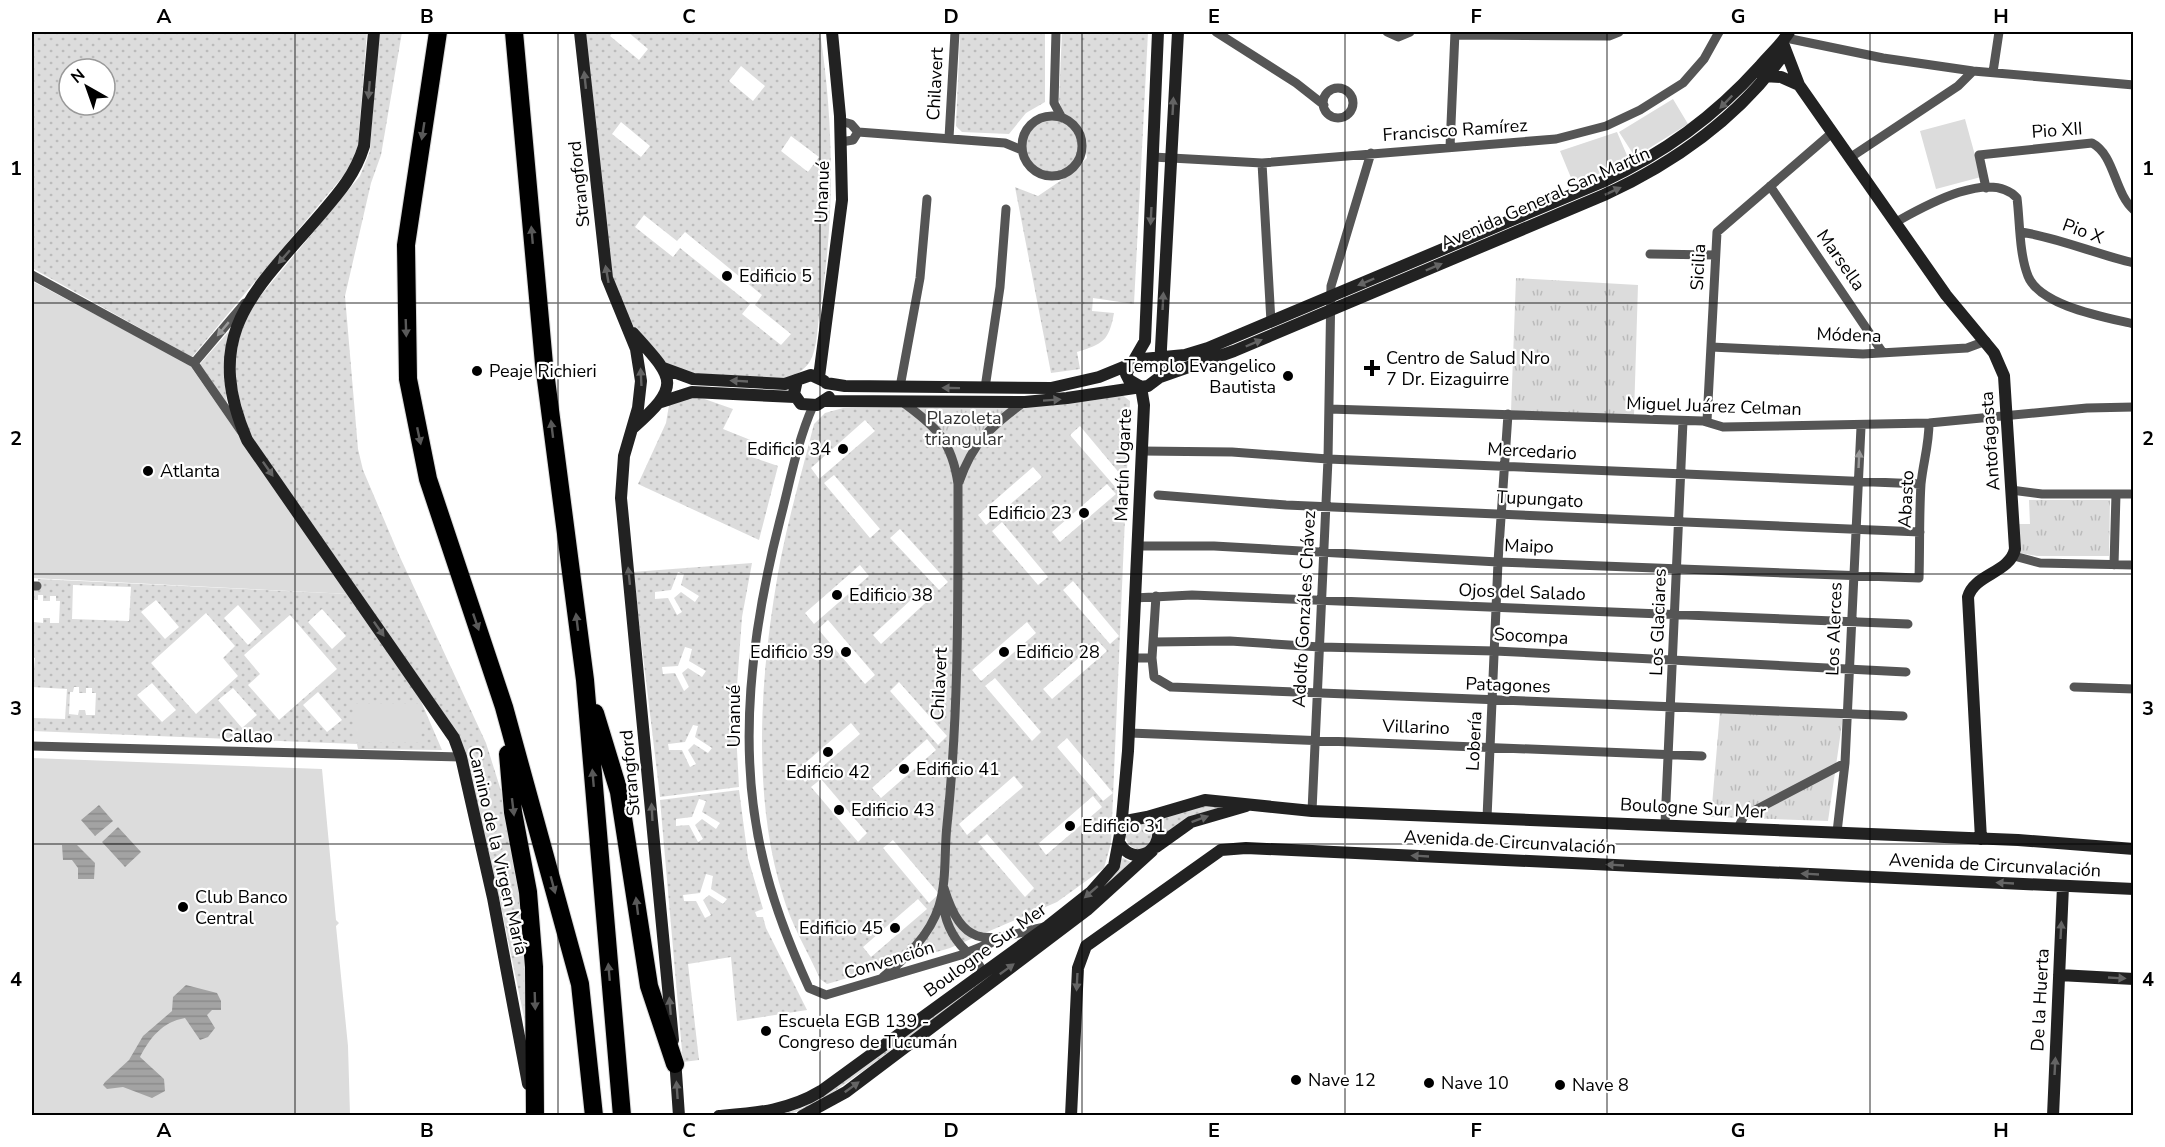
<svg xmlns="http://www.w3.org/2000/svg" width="2165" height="1147" viewBox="0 0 2165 1147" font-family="'Nunito Sans',sans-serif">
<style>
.grass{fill:url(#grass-dots);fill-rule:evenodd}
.park{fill:url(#park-tufts)}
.pitch{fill:#dcdcdc}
.water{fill:url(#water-rules)}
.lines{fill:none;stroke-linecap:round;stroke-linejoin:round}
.highway-casing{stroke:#dbdbdb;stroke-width:20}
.street{stroke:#555;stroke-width:9}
.secondary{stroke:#222;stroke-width:12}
.highway{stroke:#000;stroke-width:18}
.oneway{fill:#646464}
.oneway2{fill:#595959}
.oneway3{fill:#999}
.grid{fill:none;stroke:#000;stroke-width:1.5;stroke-opacity:0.55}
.poi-dot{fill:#000;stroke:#fff;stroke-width:2}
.labels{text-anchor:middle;stroke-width:4.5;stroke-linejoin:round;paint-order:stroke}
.street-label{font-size:18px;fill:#000;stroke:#fff}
.poi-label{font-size:18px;fill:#000;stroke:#fff;text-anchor:start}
.park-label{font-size:18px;fill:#333;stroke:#fff}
.neatline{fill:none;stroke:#000;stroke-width:2}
.grid-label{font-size:20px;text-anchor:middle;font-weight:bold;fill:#000}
</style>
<defs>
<pattern id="grass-dots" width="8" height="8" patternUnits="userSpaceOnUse" patternTransform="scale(1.5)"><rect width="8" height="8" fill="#dcdcdc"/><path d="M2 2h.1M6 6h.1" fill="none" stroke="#bbb" stroke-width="1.8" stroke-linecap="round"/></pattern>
<pattern id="park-tufts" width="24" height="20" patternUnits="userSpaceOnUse" patternTransform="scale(1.5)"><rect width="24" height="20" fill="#dcdcdc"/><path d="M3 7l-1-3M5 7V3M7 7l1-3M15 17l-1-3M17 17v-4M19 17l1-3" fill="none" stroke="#bbb"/></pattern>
<pattern id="water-rules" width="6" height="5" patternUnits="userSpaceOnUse" patternTransform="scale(1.5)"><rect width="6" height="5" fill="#a3a3a3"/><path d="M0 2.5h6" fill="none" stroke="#8b8b8b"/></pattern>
</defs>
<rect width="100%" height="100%" fill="#fff"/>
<path class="grass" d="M32,32H367L358,145L349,169L192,357L32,268ZM69,69H105V105H69Z
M378,32H402L381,155L371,183L345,296L358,449L363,470L399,555L486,743L508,813L524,891L530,1046L499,897L450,722L250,435C233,379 225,353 257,300L360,176L370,151Z
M584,32H613L610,36L639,60L648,49L628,32H820C834,125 835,216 820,310C817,326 818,349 809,363C803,371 795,375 787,380C757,378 725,380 695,375C647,368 619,306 610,265ZM741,66L765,86L753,101L729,81ZM621,122L650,146L641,157L612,134ZM791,136L819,157L808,172L781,151ZM644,215L677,241L685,232L762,295L755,305L791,334L781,345L742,314L750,304L680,248L673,257L635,227Z
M960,32H1045V102L1026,113L1009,134L962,132L956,126Z
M1062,32H1148L1134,304L1093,298L1092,311L1114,313C1109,341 1103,344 1077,352L1080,369L1051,373L1015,187L1038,196L1069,175L1087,158L1083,134L1079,126L1063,114L1059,100Z
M1023 147a28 28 0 1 1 56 0a28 28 0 1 1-56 0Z
M230,330L223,369L227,403L200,364Z
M1121,394L1130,401L1111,843L1104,868L1057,902L950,948L827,984L820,979C808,952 791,924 783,896C750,791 761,663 781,557C790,512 803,468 814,424L825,413L843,408L1042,405ZM865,420L875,431L819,479L811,468ZM1080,426L1126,481L1117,489L1070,435ZM1033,467L1042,477L986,525L978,515ZM834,475L880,529L870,538L824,483ZM1107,484L1116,494L1060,542L1052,532ZM1002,522L1048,577L1038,585L992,531ZM900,529L948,582L939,590L890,538ZM860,565L869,576L814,624L805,613ZM1073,581L1119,636L1110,644L1063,590ZM927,585L935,594L881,644L873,635ZM828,620L875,675L865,684L818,629ZM1027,622L1036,633L981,681L972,670ZM1098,641L1107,651L1052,699L1043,689ZM995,678L1041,732L1032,741L985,686ZM899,682L947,736L938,745L890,691ZM851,723L860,734L805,782L796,771ZM1067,738L1113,793L1103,801L1057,747ZM927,739L936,750L881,798L872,788ZM1014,776L1023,787L967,835L959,824ZM821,779L867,833L858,842L811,787ZM1093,796L1102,807L1046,855L1038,844ZM987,834L1034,888L1025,897L978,842ZM893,840L939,894L929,903L883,848ZM918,899L927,909L871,957L863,947Z
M696,396L733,409L723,429L753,441L749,456L778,466L759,540L638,484L666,423L669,405Z
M752,563L742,617L735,713L739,787L660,797L633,572ZM678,572L684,574L681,585L699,596L695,602L681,592L674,598L682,612L677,615L668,598L655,599V592L671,590ZM685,647L692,649L689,661L706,671L702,677L688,668L682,673L689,687L684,691L675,673L663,674L662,667L678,666ZM693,725L698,726L695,737L712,748L708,753L694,744L688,750L696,764L690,767L682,750H669L668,744L685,742Z
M38,579L349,594L420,699L442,750L358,749L357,744L32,731V718L65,719L67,689L32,687L35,658L32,657V589H37ZM73,585L131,587L129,621L72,619ZM38,595H43V601H50V596H56V601H60L59,623H50V618H43V623L34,622V600H38ZM156,600L179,627L165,639L141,612ZM238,605L262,632L248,645L224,618ZM322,609L346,636L332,649L308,622ZM206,613L235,646L223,658L238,676L196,714L151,663ZM290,615L337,669L279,720L248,685L260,674L244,655ZM152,683L176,710L162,722L137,695ZM74,687H79V693H86V688H92V693H96L95,715H86L85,710H79L78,715L69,714L70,692H73ZM233,688L257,715L242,728L218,700ZM318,692L342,720L327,732L303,705Z
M739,790L748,858L763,909L755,912L757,917H763L766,928L807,1010L737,1021L731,957L688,964L699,1060L683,1062L660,800ZM699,799L706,801L702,812L720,823L716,829L702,819L695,825L703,839L698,842L689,825L676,826V819L692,817ZM706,874L713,876L711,889L727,899L723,904L709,895L703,900L711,915L705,918L696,901H684L683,895L700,893Z
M1195,804H1241L1167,834L1156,818Z
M1126 836a13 13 0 1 1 26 0a13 13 0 1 1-26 0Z
M1123,858L1131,862L1091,902L863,1071C838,1088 807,1115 775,1116L802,1108L828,1093L972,986Z"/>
<path class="park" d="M1516,278L1638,285L1634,415L1511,411Z
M915,407L1013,408L962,469L944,434Z
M2029,500H2110L2109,556H2037L2020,553L2018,524H2030Z
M1720,712L1843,717L1828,821L1711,817Z"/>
<path class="pitch" d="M1673,99L1688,124L1635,157L1619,132Z
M1965,119L1981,177L1936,189L1920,131Z
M1617,132L1629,160L1574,185L1560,151Z
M32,281L189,364L349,594L32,578Z
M355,704H420V742H355Z
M32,758L322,769L336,920L339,923L336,926L348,1046L350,1115L32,1114Z"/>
<path class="water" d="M99,805L113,821L95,836L81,820Z
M118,827L141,852L125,867L102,842Z
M62,845H77L95,863L94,879H78V868L72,860H63Z
M186,985L217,993L221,1001V1010H212L207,1015L215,1028L208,1037L200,1040L185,1018C162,1022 150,1038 140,1057L164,1079L165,1091L152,1098L123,1087L107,1089L103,1085L105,1082L129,1060L143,1036L172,1011L173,997Z"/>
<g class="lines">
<defs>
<path id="highway" d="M438,32L406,245L408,379L428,479L504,707L580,984L594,1116
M514,32L544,364L585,680L622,1116
M595,713L619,792L649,986L675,1064
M508,754L513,812L528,892L534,967L535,1116"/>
</defs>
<use href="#highway" class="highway-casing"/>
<path class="street" d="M1056,32L1054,103L1062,118
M1216,32L1296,83L1324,105
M1387,32L1398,37L1410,32
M1455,35L1609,36L1619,32
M1786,38L1883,58L1973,71L2134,85
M1993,72L1999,32
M1323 103a15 15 0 1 1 30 0a15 15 0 1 1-30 0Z
M1022 146a30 30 0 1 1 60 0a30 30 0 1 1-60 0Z
M840,121L851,124L858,132
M858,132L1005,143L1022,150
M949,138L955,32
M841,142L853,140L858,132
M1450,147L1455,32
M1153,157L1262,163L1556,139L1606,126L1640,110L1683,83L1704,59L1719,32
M1851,157L1958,86L1973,71
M1262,163L1271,322
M1770,186L1883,353
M1986,188L1979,155L2092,143C2115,155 2114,193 2134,210
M1896,222C1923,207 1990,168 2017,198C2020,222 2019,253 2028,276C2040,306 2104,317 2134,324
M2021,232C2060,238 2095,254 2134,263
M1650,254L1715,255
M32,275L194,363L241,431
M1711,347L1863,354L1967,348L1986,341
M194,363L245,303
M900,387L920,278L927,199
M985,388L1000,287L1006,209
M813,406C797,442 790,482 780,520C752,629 736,748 763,859C773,904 790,946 809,988L826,995L961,955L1003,938
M1329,409L1703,421L1723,427L1929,423L2087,408L2134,407
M1707,421L1717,232L1833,132
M1141,451L1232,452L1328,459L1921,484
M959,482C973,442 990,427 1024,402
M2011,490L2042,494H2134
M1158,495L1286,505L1920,532
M1138,546H1214L1498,562L1919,578C1920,547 1919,515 1921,484C1923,463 1929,445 1929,423
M2014,556L2040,563L2134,565
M2114,565L2116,494
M32,586H37
M1134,598L1192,595L1908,624
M1154,642L1230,641L1320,647L1495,651L1906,672
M1132,658H1152L1154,677L1171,687L1903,716
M1152,658L1156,596
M2074,687L2134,689
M1130,733L1702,756
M32,746L461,757
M1312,811L1328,459L1331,286L1371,153
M1487,818L1498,562L1508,414
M1665,824L1683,421
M1738,828L1744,816L1845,763
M1837,832L1845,763L1861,427
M944,888C964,953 989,940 1044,927
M943,900C944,920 952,937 966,951C973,958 980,963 983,973
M883,977C906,958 930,935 939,906C947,881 944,851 947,825C959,712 958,598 958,484C952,441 936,426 901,401"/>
<path class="secondary" d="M374,32L364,146C355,175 339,193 320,215C254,292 201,333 247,440L454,738L461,757L493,898L528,1084
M580,32L607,278L636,349L641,381L638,408L624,456L621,498L673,1040
M1784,46L1799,85L1946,295L1994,353L2004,376L2015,549C2010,573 1974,574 1968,597L1981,839
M1763,76L1781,77L1799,85
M1160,367L1178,32
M663,368L693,379L785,384L811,375L824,381
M819,377L842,200L840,116L832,32
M797,380L794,394L801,404L817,405L829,397
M826,383L845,386L1051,388L1099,377L1143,359L1185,355L1208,348L1602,182C1664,153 1714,117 1760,66C1770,54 1781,45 1789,32
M1141,387L1129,380L1126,374L1145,341L1158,32
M825,401L1025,402L1067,398L1148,386L1160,377L1234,351L1604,195C1674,163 1735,120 1781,58V45
M661,402L692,392L795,397
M633,428C683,384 674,379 633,333
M1147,817L1205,800L1312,811L2018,840L2134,849
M1120,844C1133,866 1162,853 1158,828L1147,817L1131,820L1121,829
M1156,847L1191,822L1246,806
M2059,975L2134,979
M675,1058L679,1116
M719,1116C756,1113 788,1111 821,1091L1048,926L1091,892L1114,866L1121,829L1128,751L1144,405L1141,387
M802,1116L846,1092L1087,910L1152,851
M1071,1116L1078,968L1086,946L1221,850L1246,848L2134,889
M2053,1116L2063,886"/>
<use href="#highway" class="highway"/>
</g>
<defs><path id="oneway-solid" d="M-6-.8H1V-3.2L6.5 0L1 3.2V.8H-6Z" transform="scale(1.5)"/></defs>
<g class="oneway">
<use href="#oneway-solid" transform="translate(585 80) rotate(-96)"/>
<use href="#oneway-solid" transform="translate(369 90) rotate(95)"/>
<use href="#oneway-solid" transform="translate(1726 102) rotate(134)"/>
<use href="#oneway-solid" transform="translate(1173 106) rotate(-87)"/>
<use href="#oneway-solid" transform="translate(1613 191) rotate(-25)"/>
<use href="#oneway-solid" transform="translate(1151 216) rotate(93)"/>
<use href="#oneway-solid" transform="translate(284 257) rotate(131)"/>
<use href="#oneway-solid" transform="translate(1434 267) rotate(-23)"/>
<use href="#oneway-solid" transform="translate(607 274) rotate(-100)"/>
<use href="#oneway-solid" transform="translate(1366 282) rotate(157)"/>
<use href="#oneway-solid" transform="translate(1163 301) rotate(-87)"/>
<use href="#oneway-solid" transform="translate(1254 343) rotate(-23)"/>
<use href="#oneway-solid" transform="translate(641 377) rotate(-93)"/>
<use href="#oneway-solid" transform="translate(739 381) rotate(-177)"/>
<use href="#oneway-solid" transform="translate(951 388) rotate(-179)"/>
<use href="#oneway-solid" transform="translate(1052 400) rotate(-4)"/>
<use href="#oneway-solid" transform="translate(268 469) rotate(55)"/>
<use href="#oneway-solid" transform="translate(629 576) rotate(-96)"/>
<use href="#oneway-solid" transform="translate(379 629) rotate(55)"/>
<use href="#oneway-solid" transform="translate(652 812) rotate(-93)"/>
<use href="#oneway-solid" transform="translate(1200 819) rotate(-20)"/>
<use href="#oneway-solid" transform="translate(1420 856) rotate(-177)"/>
<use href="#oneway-solid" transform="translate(1615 865) rotate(-177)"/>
<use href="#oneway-solid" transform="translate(1810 874) rotate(-177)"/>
<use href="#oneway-solid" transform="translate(2005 883) rotate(-177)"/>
<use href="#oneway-solid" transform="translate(1091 892) rotate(139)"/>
<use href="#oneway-solid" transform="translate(2061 930) rotate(-87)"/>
<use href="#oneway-solid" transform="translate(1007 969) rotate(-36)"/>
<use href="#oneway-solid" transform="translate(2117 978) rotate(3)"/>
<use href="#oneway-solid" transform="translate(1077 982) rotate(93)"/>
<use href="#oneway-solid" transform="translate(670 1006) rotate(-95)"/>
<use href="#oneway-solid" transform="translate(2055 1066) rotate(-87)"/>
<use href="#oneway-solid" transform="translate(852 1087) rotate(-36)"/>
<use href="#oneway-solid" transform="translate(677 1090) rotate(-94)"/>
</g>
<g class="oneway2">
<use href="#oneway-solid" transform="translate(423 131) rotate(99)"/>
<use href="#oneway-solid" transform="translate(532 235) rotate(-95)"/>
<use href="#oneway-solid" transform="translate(406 328) rotate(88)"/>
<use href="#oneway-solid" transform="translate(552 429) rotate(-97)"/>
<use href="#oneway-solid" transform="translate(419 436) rotate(78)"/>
<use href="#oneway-solid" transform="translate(476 622) rotate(71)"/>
<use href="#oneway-solid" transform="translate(577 622) rotate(-97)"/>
<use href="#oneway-solid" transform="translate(593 778) rotate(-95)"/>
<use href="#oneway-solid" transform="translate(513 807) rotate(83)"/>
<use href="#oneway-solid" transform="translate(553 885) rotate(75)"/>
<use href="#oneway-solid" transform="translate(637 906) rotate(-97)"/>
<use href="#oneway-solid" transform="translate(609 972) rotate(-95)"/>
<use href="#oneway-solid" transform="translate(535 1001) rotate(88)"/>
</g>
<g class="oneway3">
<use href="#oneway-solid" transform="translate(223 329) rotate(130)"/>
<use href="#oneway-solid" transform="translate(1859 459) rotate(-87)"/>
</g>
<path class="grid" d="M295,32V1116M558,32V1116M820,32V1116M1082,32V1116M1345,32V1116M1607,32V1116M1870,32V1116M32,303H2134M32,574H2134M32,844H2134"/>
<g class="poi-dot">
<circle cx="727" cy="276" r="6"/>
<path d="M1369 359h6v6h6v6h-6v6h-6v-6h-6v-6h6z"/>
<circle cx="477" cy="371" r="6"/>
<circle cx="1288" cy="376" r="6"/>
<circle cx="843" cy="449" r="6"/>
<circle cx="148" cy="471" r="6"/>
<circle cx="1084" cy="513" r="6"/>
<circle cx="837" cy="595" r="6"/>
<circle cx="846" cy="652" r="6"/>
<circle cx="1004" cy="652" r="6"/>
<circle cx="828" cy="752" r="6"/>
<circle cx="904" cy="769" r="6"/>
<circle cx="839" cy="810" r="6"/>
<circle cx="1070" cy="826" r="6"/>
<circle cx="183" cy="907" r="6"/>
<circle cx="895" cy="928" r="6"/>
<circle cx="766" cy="1031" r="6"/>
<circle cx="1296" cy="1080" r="6"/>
<circle cx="1429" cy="1083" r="6"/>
<circle cx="1560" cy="1085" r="6"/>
</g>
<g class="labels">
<g class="street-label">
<text transform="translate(935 84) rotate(-87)" y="6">Chilavert</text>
<text transform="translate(1455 130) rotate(-4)" y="6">Francisco Ramírez</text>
<text transform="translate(2057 130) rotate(-4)" y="6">Pio XII</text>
<text transform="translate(579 184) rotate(-96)" y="6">Strangford</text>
<text transform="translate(822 192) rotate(-88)" y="6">Unanué</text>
<text transform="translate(1545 198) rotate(-24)" y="6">Avenida General San Martín</text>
<text transform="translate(2083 231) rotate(20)" y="6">Pio X</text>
<text transform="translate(1841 260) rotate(55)" y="6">Marsella</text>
<text transform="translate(1698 267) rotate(-87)" y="6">Sicilia</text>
<text transform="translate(1849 335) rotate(2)" y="6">Módena</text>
<text transform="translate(1714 406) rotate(2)" y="6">Miguel Juárez Celman</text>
<text transform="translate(1990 441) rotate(-94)" y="6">Antofagasta</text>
<text transform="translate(1532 451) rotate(3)" y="6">Mercedario</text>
<text transform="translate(1123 465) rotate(-88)" y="6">Martín Ugarte</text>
<text transform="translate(1540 499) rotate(3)" y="6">Tupungato</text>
<text transform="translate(1906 499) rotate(-87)" y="6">Abasto</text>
<text transform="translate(1529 546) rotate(2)" y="6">Maipo</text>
<text transform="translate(1522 592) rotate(2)" y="6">Ojos del Salado</text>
<text transform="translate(1304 609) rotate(-87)" y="6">Adolfo Gonzáles Chávez</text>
<text transform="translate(1658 622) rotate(-88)" y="6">Los Glaciares</text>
<text transform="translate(1834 629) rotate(-88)" y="6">Los Alerces</text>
<text transform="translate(1531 636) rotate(3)" y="6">Socompa</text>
<text transform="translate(939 684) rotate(-87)" y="6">Chilavert</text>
<text transform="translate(1508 685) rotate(2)" y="6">Patagones</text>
<text transform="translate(734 716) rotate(-90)" y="6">Unanué</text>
<text transform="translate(1416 727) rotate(2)" y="6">Villarino</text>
<text transform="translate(247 736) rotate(1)" y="6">Callao</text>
<text transform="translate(1474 741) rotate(-87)" y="6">Lobería</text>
<text transform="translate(630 773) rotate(-95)" y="6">Strangford</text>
<text transform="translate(1693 808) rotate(3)" y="6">Boulogne Sur Mer</text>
<text transform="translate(1510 842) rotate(3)" y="6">Avenida de Circunvalación</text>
<text transform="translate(498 851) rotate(77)" y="6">Camino de la Virgen María</text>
<text transform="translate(1995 865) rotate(3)" y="6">Avenida de Circunvalación</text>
<text transform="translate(985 950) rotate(-36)" y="6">Boulogne Sur Mer</text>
<text transform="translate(889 960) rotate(-17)" y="6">Convención</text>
<text transform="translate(2040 1000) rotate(-87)" y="6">De la Huerta</text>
</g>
<g class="poi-label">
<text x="739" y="282">Edificio 5</text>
<text x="1386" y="364">Centro de Salud Nro<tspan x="1386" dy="21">7 Dr. Eizaguirre</tspan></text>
<text x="1276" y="372" text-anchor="end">Templo Evangelico<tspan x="1276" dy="21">Bautista</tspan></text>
<text x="489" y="377">Peaje Richieri</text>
<text x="831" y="455" text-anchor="end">Edificio 34</text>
<text x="160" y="477">Atlanta</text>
<text x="1072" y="519" text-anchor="end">Edificio 23</text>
<text x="849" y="601">Edificio 38</text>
<text x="834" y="658" text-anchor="end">Edificio 39</text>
<text x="1016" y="658">Edificio 28</text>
<text x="916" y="775">Edificio 41</text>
<text x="828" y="778" text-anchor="middle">Edificio 42</text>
<text x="851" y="816">Edificio 43</text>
<text x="1082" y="832">Edificio 31</text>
<text x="195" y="903">Club Banco<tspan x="195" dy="21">Central</tspan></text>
<text x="883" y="934" text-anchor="end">Edificio 45</text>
<text x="778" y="1027">Escuela EGB 139 -<tspan x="778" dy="21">Congreso de Tucumán</tspan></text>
<text x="1308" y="1086">Nave 12</text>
<text x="1441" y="1089">Nave 10</text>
<text x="1572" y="1091">Nave 8</text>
</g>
<g class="park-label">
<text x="964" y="424">Plazoleta<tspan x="964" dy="21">triangular</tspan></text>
</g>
</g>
<rect width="2165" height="1147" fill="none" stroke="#ffffff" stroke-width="66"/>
<g transform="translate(87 87) rotate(320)"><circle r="28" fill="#ffffff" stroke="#999999" stroke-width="1.5"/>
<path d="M0-4.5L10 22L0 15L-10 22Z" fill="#000000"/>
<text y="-9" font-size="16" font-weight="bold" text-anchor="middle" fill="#000000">N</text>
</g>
<rect x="33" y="33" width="2099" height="1081" class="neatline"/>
<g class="grid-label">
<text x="164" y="23">A</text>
<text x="427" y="23">B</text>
<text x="689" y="23">C</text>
<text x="951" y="23">D</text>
<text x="1214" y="23">E</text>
<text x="1476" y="23">F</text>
<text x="1738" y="23">G</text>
<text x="2001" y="23">H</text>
<text x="16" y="175">1</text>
<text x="2148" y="175">1</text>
<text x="16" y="445">2</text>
<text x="2148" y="445">2</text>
<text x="16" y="715">3</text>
<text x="2148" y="715">3</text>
<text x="16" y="986">4</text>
<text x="2148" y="986">4</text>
<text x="164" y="1137">A</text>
<text x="427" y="1137">B</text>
<text x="689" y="1137">C</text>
<text x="951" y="1137">D</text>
<text x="1214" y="1137">E</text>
<text x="1476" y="1137">F</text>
<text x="1738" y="1137">G</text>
<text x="2001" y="1137">H</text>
</g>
</svg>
